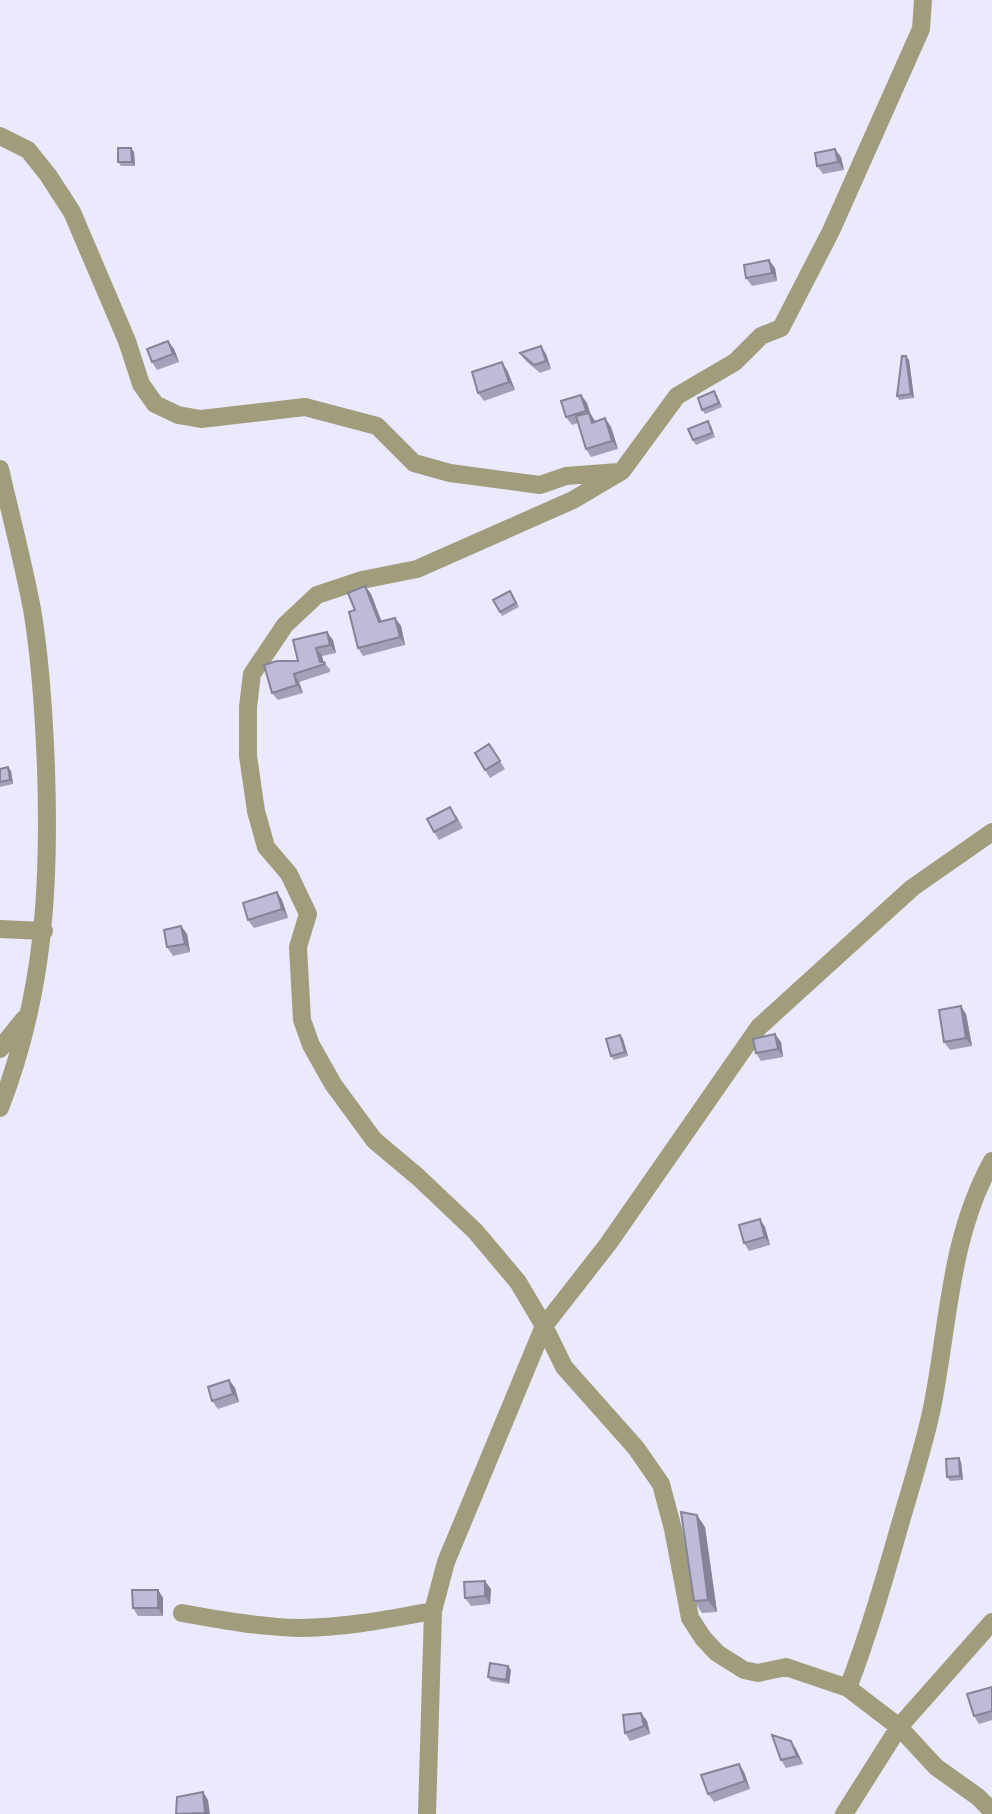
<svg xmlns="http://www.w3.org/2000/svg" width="992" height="1814" viewBox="0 0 992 1814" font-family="Figtree,sans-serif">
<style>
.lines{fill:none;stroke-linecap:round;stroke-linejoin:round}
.minor{stroke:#a19d7c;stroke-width:18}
.wall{fill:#a3a1ba}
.shaded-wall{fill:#848397}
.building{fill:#bdbbd8;stroke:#848397;stroke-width:2}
</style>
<rect width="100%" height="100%" fill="#ebe9fd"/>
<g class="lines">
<path class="minor" d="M923,0L921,29L831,231L781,328L761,336L735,362L677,396L622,471L573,500L417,569L362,580L317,595L285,625L252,674L248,707V756L256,811L266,847L289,874L308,914L298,947L302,1020L311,1045L333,1084L374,1140L418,1177L475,1231L518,1282L544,1326L564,1367L636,1448L661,1484L673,1529L690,1618L703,1638L717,1653L744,1670L758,1673L786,1667L848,1688L899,1727L936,1767L978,1797L992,1811
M0,136L28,150L48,175L72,212L127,341L141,384L155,404L178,415L201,419L305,407L377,426L414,463L450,473L540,485L566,476L618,472
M0,469C11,516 23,562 32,609C41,662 44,715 46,768C50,887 44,995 0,1108
M0,929L44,931
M0,1049L24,1019
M182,1613C221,1620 260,1627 299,1628C344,1628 389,1619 433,1611
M848,1688C869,1633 885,1577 901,1521C912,1483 924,1446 932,1408C949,1323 949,1239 992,1161
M427,1814L433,1611L446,1562L544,1326L608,1244L759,1027L912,888L992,832
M844,1814L899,1727L992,1622"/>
</g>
<path class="wall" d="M134,152L135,166H121L118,162Z
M841,157L844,170L823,174L817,166Z
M775,268L777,281L752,286L746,278Z
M168,341L174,349L179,362L157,370L152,362Z
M520,353L546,354L551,369L540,373L526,361Z
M909,360L914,398L899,400L897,396Z
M507,370L515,390L484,401L478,393Z
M581,395L587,403L590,413L595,422L605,418L611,427L618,449L591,457L586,449L578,423L572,425L566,417Z
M717,395L722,407L705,414L702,410Z
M711,425L715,437L696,445L693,440Z
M365,586L371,594L381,622L395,618L401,626L405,645L363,656L358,648L355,610Z
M513,595L519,607L502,616L500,612Z
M293,640H333L336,653L322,656L323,662L330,669V672L299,682L303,693L278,700L272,693L298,661Z
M489,744L505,769L490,778L485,770Z
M0,769L11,771L13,784L0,787Z
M456,815L463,828L439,840L434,832Z
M277,892L282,900L288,918L254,928L248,920Z
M181,926L187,934L190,952L173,956L167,947Z
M966,1014L972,1046L950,1050L944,1042Z
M620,1035L623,1039L628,1056L614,1060L611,1056Z
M781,1042L783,1057L761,1061L756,1053Z
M765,1227L770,1245L749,1251L744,1243Z
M229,1380L235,1388L239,1402L218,1409L212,1401Z
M961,1462L963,1480L950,1481L947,1477Z
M705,1527L717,1612L702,1613L694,1601Z
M491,1589L490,1604L471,1606L465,1598Z
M158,1590L163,1598V1616H138L133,1608Z
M511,1670L509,1684L491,1681L488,1677Z
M992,1687V1720L979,1724L974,1716Z
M641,1713L647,1721L650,1734L630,1741L625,1733Z
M796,1749L803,1764L786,1768L781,1760Z
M739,1764L744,1772L750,1789L714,1802L708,1794Z"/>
<path class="shaded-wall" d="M131,148L134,152L135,166L132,162Z
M835,149L841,157L844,170L838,162Z
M769,260L775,268L777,281L772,273Z
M168,341L174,349L179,362L173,354Z
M541,346L546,354L551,369L546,361Z
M906,356L909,360L914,398L911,394Z
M502,362L507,370L515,390L509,382Z
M581,395L587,403L590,413L595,421L598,431L586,411Z
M605,418L611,427L618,449L612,441Z
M365,586L371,594L385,630L379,622Z
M395,618L401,626L405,645L400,637Z
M327,632L333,640L336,653L330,645Z
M316,648L322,656L324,664L320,662Z
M294,674L299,682L303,693L297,685Z
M8,767L11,771L13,784L10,780Z
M277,892L282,900L288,918L282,909Z
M181,926L187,934L190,952L185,944Z
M961,1006L966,1014L972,1046L966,1038Z
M775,1034L781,1042L783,1057L778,1049Z
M620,1035L623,1039L628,1056L625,1052Z
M760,1219L765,1227L770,1245L765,1237Z
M229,1380L235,1388L239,1402L233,1394Z
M959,1458L961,1462L963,1480L960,1476Z
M697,1515L705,1527L717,1612L708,1600Z
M485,1581L491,1589L490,1604L485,1596Z
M158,1590L163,1598V1616L158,1608Z
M508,1666L511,1670L509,1684L506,1680Z
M641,1713L647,1721L650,1734L644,1726Z
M791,1741L796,1749L803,1764L797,1756Z
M739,1764L744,1772L750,1789L745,1781Z
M203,1792L208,1800L210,1814H206L205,1813Z"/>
<path class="building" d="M118,148H131L132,162H118Z
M835,149L838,162L817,166L815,153Z
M769,260L772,273L746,278L744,265Z
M168,341L173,354L152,362L147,349Z
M541,346L546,361L534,365L520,353Z
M902,356H906L911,394L897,396Z
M502,362L509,382L478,393L472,372Z
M714,391L719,403L702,410L698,398Z
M581,395L586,411L566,417L561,401Z
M589,413L592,423L605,418L612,441L586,449L576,416Z
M708,421L712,433L693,440L688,429Z
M365,586L379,622L395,618L400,637L358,648L349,612L355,610L348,593Z
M510,591L516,603L500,612L493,600Z
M327,632L330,645L316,648L320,662H324L325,664L294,674L297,685L272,693L264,665L277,661H298L293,640Z
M489,744L500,761L485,770L475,753Z
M8,767L10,780L0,782V769Z
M450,807L457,820L434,832L427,819Z
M277,892L282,909L248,920L243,903Z
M181,926L185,944L167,947L164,930Z
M961,1006L966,1038L944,1042L939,1010Z
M775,1034L778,1049L756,1053L753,1039Z
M620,1035L625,1052L611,1056L606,1039Z
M760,1219L765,1237L744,1243L739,1225Z
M229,1380L233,1394L212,1401L208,1387Z
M959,1458L960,1476L947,1477L946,1459Z
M681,1512L697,1515L708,1600L694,1601Z
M485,1581V1596L465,1598L464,1582Z
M132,1590H158V1608H133Z
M490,1663L508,1666L506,1680L488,1677Z
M992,1687V1711L974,1716L967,1694Z
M641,1713L644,1726L625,1733L623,1715Z
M772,1735L791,1741L797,1756L781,1760Z
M739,1764L745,1781L708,1794L701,1775Z
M203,1792L205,1813L176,1814L177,1797Z"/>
</svg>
